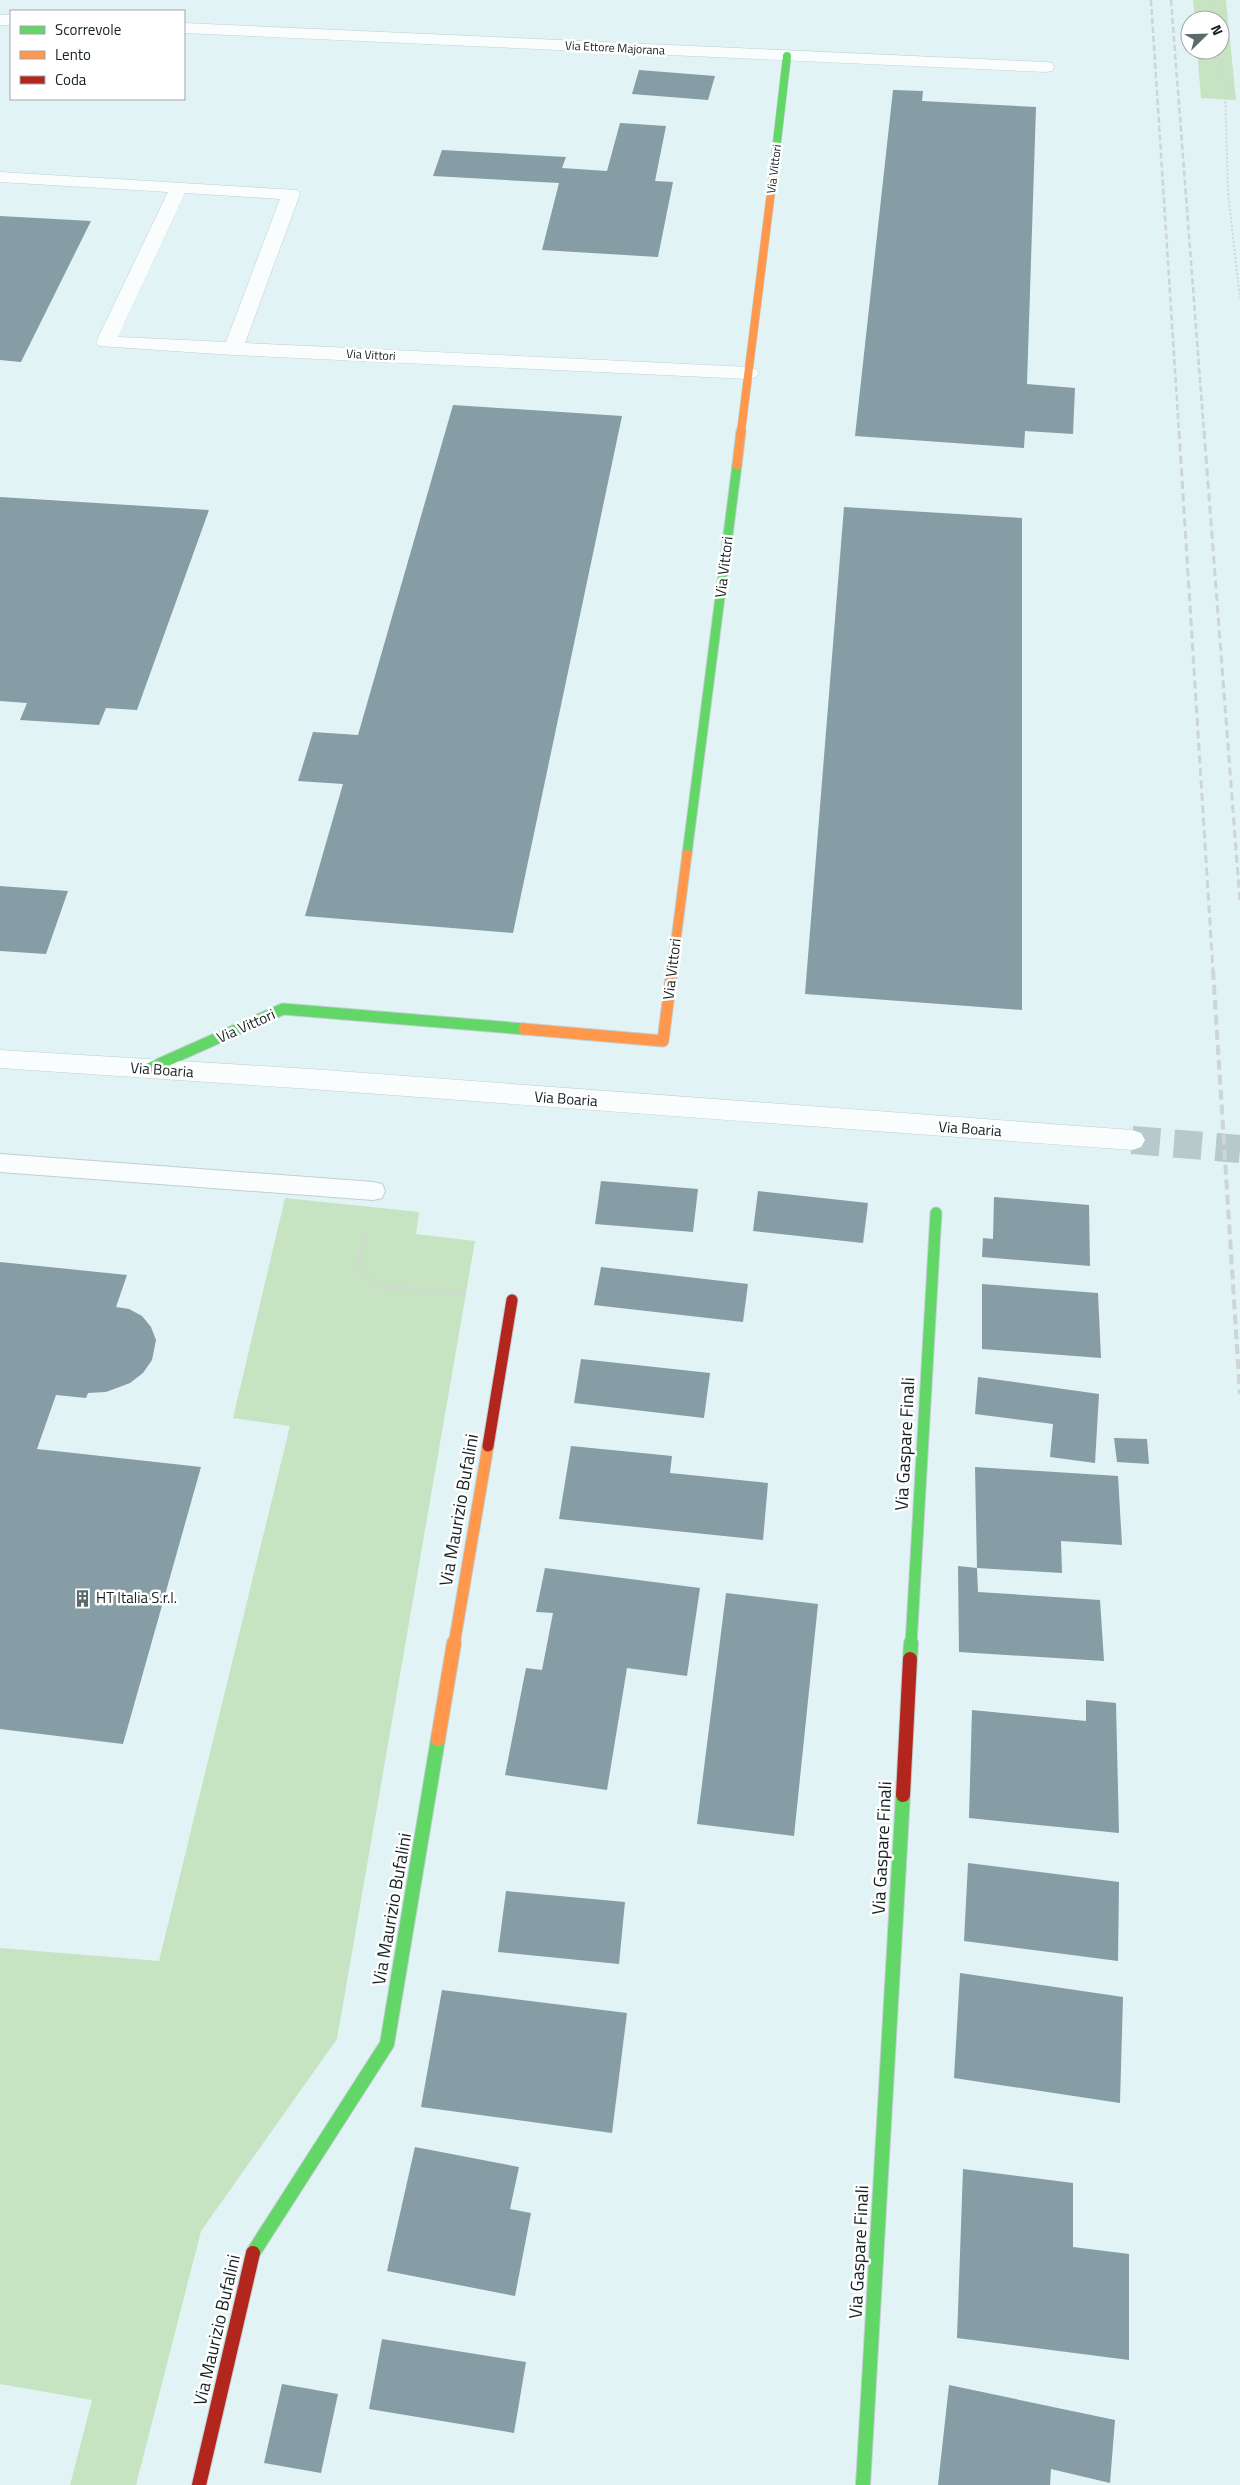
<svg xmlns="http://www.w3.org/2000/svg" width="1240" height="2485" viewBox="0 0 1240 2485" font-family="'Titillium Web',sans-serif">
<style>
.green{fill:#c7e4c2}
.building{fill:#869da6}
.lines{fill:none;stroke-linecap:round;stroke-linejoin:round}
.street-tunnel{stroke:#b8c9cb;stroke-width:28;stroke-dasharray:28 14;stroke-linecap:butt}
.lane-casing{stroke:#c1cfd1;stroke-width:2}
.street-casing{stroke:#c1cfd1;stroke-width:1}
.fast-far3-casing{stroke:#c1cfd1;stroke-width:9}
.fast-far2-casing{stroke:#c1cfd1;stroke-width:11}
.fast-far1-casing{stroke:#c1cfd1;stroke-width:13}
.fast-casing{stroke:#c1cfd1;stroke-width:16}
.slow-far3-casing{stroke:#c1cfd1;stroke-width:9}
.slow-far2-casing{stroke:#c1cfd1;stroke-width:11}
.slow-far1-casing{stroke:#c1cfd1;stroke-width:13}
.slow-casing{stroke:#c1cfd1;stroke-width:16}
.jam-far1-casing{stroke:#c1cfd1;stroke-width:13}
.jam-casing{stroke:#c1cfd1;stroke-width:16}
.path-far1{stroke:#d1d6d7;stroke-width:2;stroke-dasharray:2 2;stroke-linecap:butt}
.path{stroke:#d1d6d7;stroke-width:3;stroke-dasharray:2.5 2.5;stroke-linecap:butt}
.lane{fill:#fafdfe;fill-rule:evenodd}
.street{fill:#fafdfe;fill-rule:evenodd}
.fast-far3{stroke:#63d668;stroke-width:8}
.fast-far2{stroke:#63d668;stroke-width:9}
.fast-far1{stroke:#63d668;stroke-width:11}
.fast{stroke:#63d668;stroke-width:14}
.slow-far3{stroke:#ff974d;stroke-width:8}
.slow-far2{stroke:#ff974d;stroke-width:9}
.slow-far1{stroke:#ff974d;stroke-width:11}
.slow{stroke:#ff974d;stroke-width:14}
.jam-far1{stroke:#b3261e;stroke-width:11}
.jam{stroke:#b3261e;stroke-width:14}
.rail-far2{stroke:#cfd4d5;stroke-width:2.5;stroke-dasharray:6 3;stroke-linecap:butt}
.rail-far1{stroke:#cfd4d5;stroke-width:3;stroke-dasharray:8 4.5;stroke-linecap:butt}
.rail{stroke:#cfd4d5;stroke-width:4;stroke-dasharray:10 5;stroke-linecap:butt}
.labels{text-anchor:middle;stroke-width:5;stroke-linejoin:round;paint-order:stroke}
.far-street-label{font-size:12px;fill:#152122;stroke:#fff}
.street-label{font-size:15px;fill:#152122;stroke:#fff}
.poi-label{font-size:15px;fill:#152122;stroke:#fff;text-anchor:start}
.near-street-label{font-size:18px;fill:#152122;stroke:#fff}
</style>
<rect width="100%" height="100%" fill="#e1f3f5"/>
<path class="green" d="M1193,0H1226L1236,100L1201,98L1197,50H1220V20H1195Z
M285,1198L419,1212L416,1234L475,1241L337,2039L201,2231L136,2485H70L92,2400L0,2384V1948L159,1961L290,1426L233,1418Z"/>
<path class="building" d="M639,70L715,76L708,100L632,94Z
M893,90L923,91L922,101L1036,107L1027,384L1075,388L1073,434L1025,431L1024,448L855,436Z
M620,123L666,126L655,181L673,182L658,257L542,250L559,183L433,176L442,150L566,157L562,168L607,171Z
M0,216L91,221L21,362L0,360Z
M453,405L622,416L513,933L305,916L343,784L298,781L313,732L358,735Z
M0,497L209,510L137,710L106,708L99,725L20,720L27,703L0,701Z
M844,507L1022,518V1010L805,994Z
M0,886L68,891L46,954L0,951Z
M601,1181L698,1189L693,1232L595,1224Z
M758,1191L868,1203L863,1243L753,1231Z
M994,1197L1089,1205L1090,1266L982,1257L983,1238L993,1239Z
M0,1262L127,1275L116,1307L129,1309L142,1316L151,1327L156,1340L152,1360L143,1373L130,1383L106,1392L88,1393L86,1398L56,1395L37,1449L201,1467L123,1744L0,1729Z
M601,1267L748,1284L743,1322L594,1305Z
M982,1284L1098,1293L1101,1358L982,1349Z
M581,1359L710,1373L704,1418L574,1403Z
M978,1377L1099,1394L1095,1463L1050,1457L1053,1424L975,1414Z
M1114,1438L1147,1439L1149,1464L1117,1462Z
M571,1446L672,1456L670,1473L768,1483L763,1540L559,1519Z
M975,1467L1118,1476L1122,1545L1061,1541L1062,1573L977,1568Z
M958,1566L977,1568L978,1592L1100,1600L1104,1661L959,1652Z
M545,1568L700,1588L687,1676L627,1668L607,1790L505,1775L526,1668L542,1670L553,1613L536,1612Z
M726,1593L818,1604L794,1836L697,1824Z
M1086,1700L1116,1703L1119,1833L969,1818L972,1710L1086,1721Z
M968,1863L1119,1882L1118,1961L964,1941Z
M506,1891L625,1902L619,1964L498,1952Z
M960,1973L1123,1997L1120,2103L954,2078Z
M442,1990L627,2013L612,2133L421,2107Z
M415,2147L519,2167L510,2209L531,2213L515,2296L387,2271Z
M963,2169L1073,2183V2247L1129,2254V2360L957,2338Z
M382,2339L526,2362L514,2433L369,2409Z
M282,2384L338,2394L321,2473L264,2463Z
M949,2385L1115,2420L1110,2483L1051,2469L1050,2485H938Z"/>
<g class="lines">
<path class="street-tunnel" d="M1132,1140L1240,1149"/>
<defs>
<path id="lane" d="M0,1154L373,1182L382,1184L385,1191L382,1198L373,1200L0,1172Z"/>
<path id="street" d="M0,15H11V25H0Z
M184,23L1046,62L1052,63L1054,67L1052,71L1046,72L184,33Z
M0,172L297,190L300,194L245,343L749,367L756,369L759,373L756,377L749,379L233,355L99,346L96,342L168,192L0,182ZM185,193L280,199L226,342L118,337Z
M0,1050L311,1069L1132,1130L1141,1133L1145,1140L1141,1147L1132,1150L311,1089L0,1068Z"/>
<path id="fast-far3" d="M773,176L787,56"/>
<path id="fast-far2" d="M687,854L737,465"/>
<path id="fast-far1" d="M148,1069L283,1009L524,1029
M911,1645L936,1213"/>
<path id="fast" d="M910,1659L911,1643
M253,2253L387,2044L438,1739
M863,2485L903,1795"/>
<path id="slow-far3" d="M741,432L773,176"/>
<path id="slow-far2" d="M737,465L741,431
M672,971L687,854"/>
<path id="slow-far1" d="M524,1029L663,1041L672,970
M454,1645L488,1446"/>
<path id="slow" d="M438,1739L454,1643"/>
<path id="jam-far1" d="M488,1446L512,1300"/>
<path id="jam" d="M903,1795L910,1659
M199,2485L253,2253"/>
</defs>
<use href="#lane" class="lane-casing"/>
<use href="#street" class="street-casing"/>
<use href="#fast-far3" class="fast-far3-casing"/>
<use href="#fast-far2" class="fast-far2-casing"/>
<use href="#fast-far1" class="fast-far1-casing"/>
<use href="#fast" class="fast-casing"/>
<use href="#slow-far3" class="slow-far3-casing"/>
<use href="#slow-far2" class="slow-far2-casing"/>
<use href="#slow-far1" class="slow-far1-casing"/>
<use href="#slow" class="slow-casing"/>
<use href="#jam-far1" class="jam-far1-casing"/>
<use href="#jam" class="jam-casing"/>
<path class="path-far1" d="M1210,0L1213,20
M1218,50L1225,88L1228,193L1240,298"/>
<path class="path" d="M365,1232L358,1269L376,1286L467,1295"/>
<use href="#lane" class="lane"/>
<use href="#street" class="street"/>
<use href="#fast-far3" class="fast-far3"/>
<use href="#fast-far2" class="fast-far2"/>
<use href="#fast-far1" class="fast-far1"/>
<use href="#fast" class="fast"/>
<use href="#slow-far3" class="slow-far3"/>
<use href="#slow-far2" class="slow-far2"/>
<use href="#slow-far1" class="slow-far1"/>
<use href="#slow" class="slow"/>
<use href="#jam-far1" class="jam-far1"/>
<use href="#jam" class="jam"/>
<path class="rail-far2" d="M1151,0L1179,432
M1171,0L1204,432"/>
<path class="rail-far1" d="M1179,431L1213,971
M1204,431L1240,902"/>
<path class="rail" d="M1213,970L1240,1394"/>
</g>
<defs>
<symbol id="building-bare" viewBox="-9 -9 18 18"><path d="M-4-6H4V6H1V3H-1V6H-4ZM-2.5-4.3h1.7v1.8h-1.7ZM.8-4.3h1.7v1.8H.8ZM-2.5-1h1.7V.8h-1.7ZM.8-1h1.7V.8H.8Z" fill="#5c6a6c" stroke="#fff" stroke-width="2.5" paint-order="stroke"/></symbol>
</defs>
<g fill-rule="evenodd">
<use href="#building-bare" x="70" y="1586" width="25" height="25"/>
</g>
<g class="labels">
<g class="far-street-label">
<text transform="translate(615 48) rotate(3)" y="4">Via Ettore Majorana</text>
<text transform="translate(774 169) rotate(-83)" y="4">Via Vittori</text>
<text transform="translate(371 355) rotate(3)" y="4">Via Vittori</text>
</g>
<g class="street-label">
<text transform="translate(724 567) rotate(-83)" y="5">Via Vittori</text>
<text transform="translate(672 969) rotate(-83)" y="5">Via Vittori</text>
<text transform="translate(246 1026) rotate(-24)" y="5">Via Vittori</text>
<text transform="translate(162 1070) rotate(4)" y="5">Via Boaria</text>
<text transform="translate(566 1099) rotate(4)" y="5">Via Boaria</text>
<text transform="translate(970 1129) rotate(4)" y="5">Via Boaria</text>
</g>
<g class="poi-label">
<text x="96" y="1603">HT Italia S.r.l.</text>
</g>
<g class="near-street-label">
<text transform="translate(905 1444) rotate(-87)" y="6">Via Gaspare Finali</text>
<text transform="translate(459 1510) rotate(-80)" y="6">Via Maurizio Bufalini</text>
<text transform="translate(882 1848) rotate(-87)" y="6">Via Gaspare Finali</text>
<text transform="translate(392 1909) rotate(-80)" y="6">Via Maurizio Bufalini</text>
<text transform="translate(859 2252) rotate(-87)" y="6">Via Gaspare Finali</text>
<text transform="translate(217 2330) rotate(-77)" y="6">Via Maurizio Bufalini</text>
</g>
</g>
<rect x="10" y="10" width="175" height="90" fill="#ffffff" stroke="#a1a6a7"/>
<rect x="20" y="26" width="25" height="8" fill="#63d668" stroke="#a1a6a7"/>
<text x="55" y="35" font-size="15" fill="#152122">Scorrevole</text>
<rect x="20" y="51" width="25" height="8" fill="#ff974d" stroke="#a1a6a7"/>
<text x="55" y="60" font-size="15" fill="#152122">Lento</text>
<rect x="20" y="76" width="25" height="8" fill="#b3261e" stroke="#a1a6a7"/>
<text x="55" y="85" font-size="15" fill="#152122">Coda</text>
<g transform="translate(1205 35) rotate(67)"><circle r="24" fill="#ffffff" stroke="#a1a6a7"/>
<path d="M0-4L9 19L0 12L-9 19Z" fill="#5c6a6c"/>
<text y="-8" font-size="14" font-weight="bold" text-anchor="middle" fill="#152122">N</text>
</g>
</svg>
